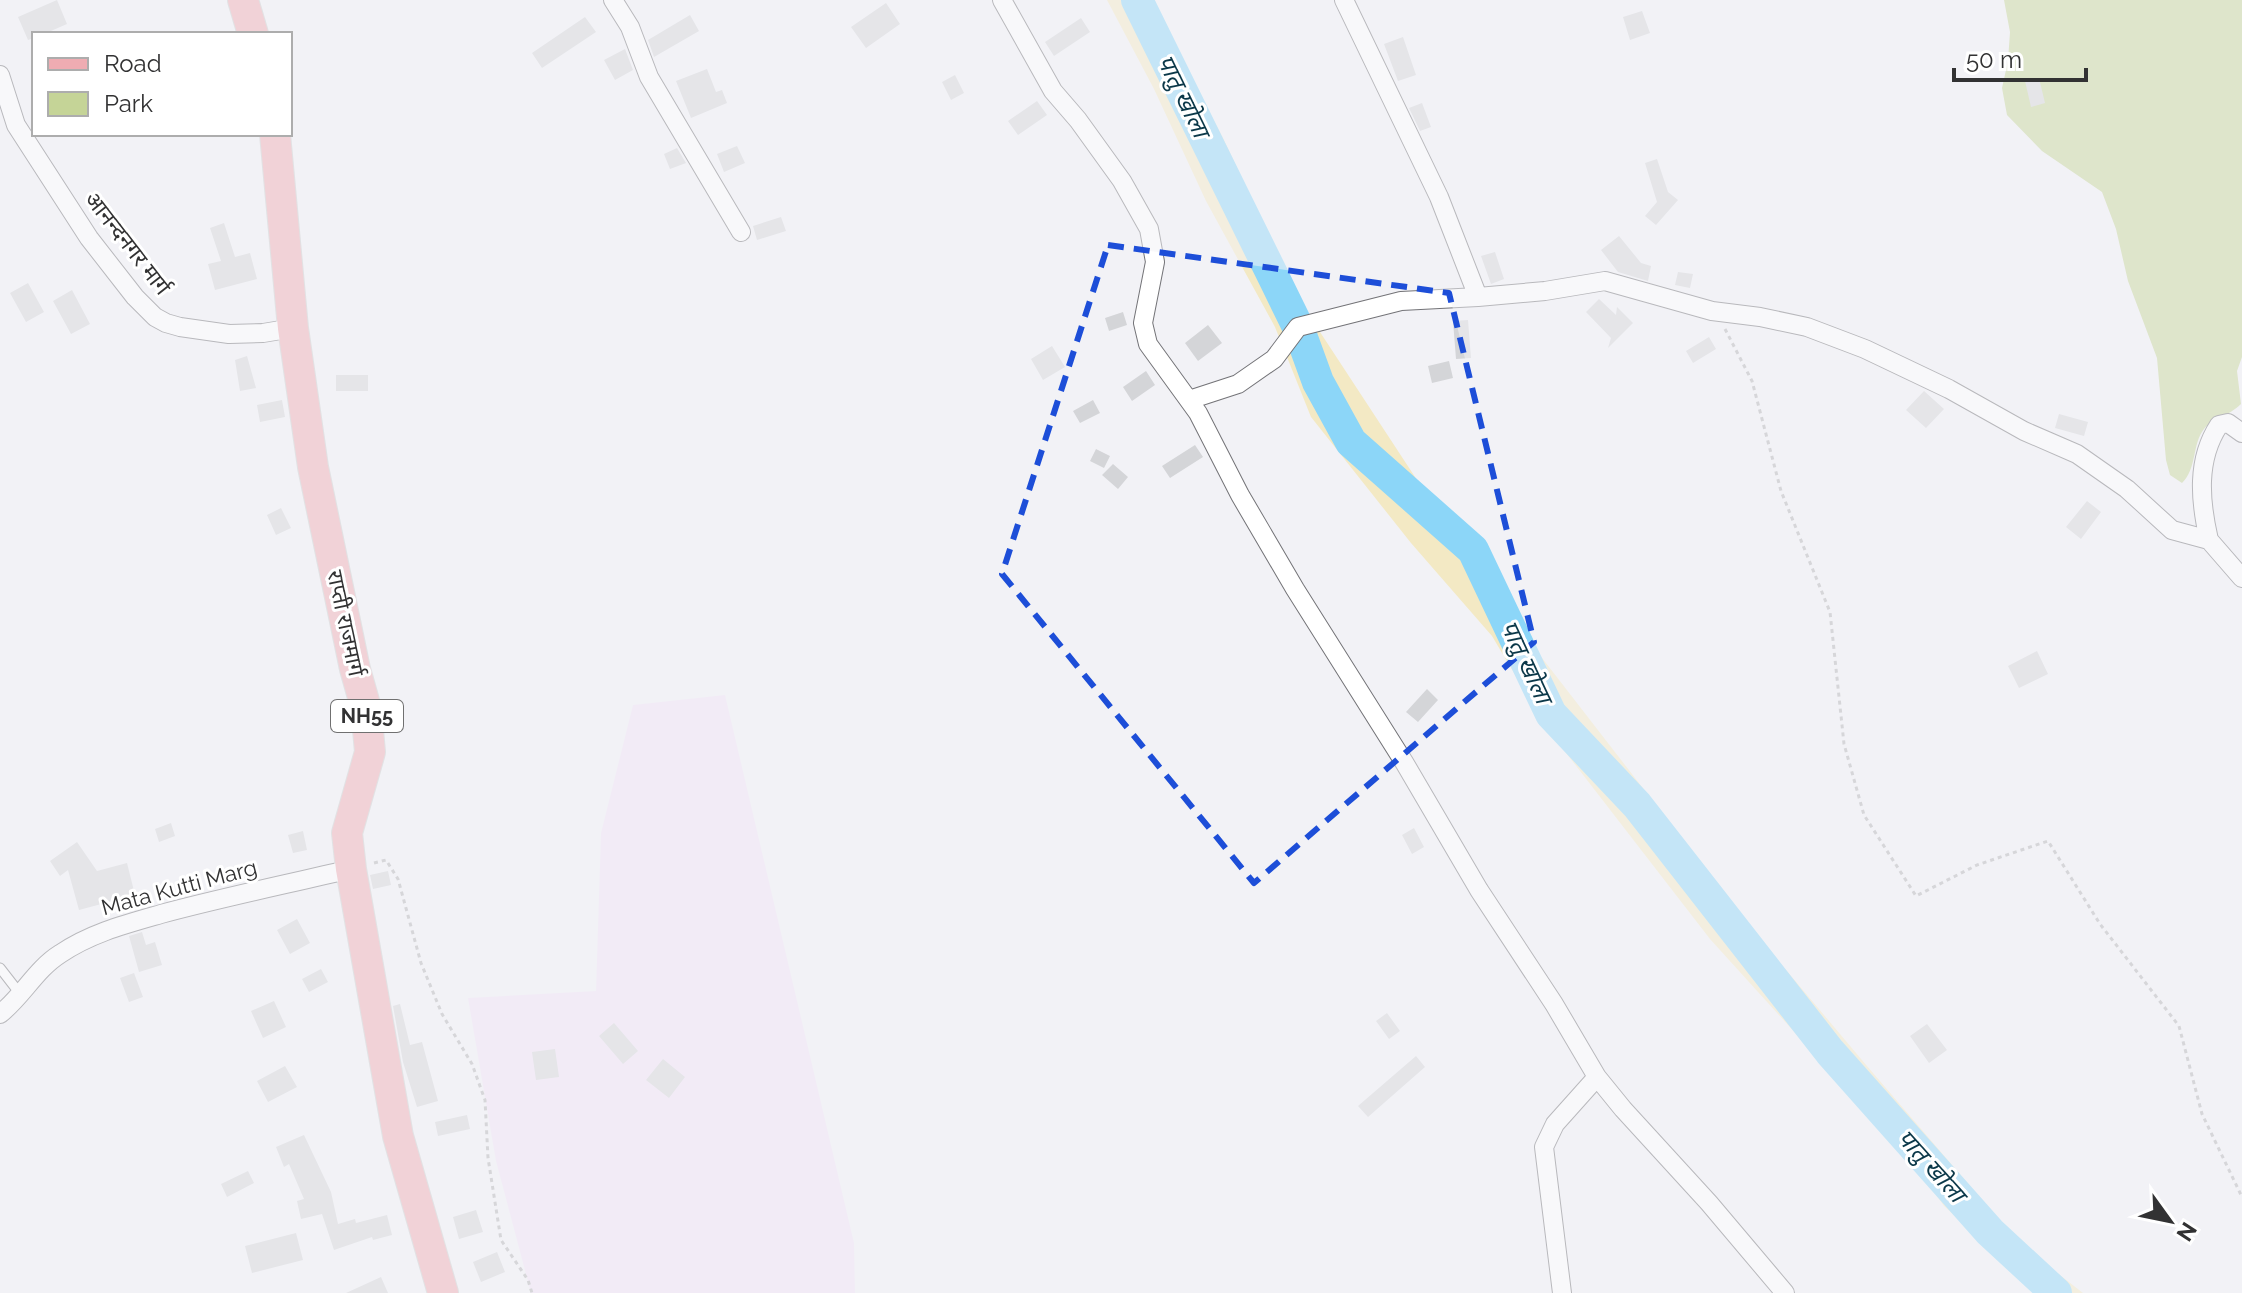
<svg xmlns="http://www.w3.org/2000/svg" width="2242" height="1293" viewBox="0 0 2242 1293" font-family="Raleway,'Noto Sans Devanagari',sans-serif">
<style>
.industrial{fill:#f2e3f6}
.green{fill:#c5d497}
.sand{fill:#f3e9c4}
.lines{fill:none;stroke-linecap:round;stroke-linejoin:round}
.river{stroke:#8cd6f8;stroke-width:32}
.building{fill:#d4d5d8}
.lane-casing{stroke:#737377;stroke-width:11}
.street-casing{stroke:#737377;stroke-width:20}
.primary-casing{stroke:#cecece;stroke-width:32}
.path{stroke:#b4b4b7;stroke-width:3;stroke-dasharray:4 4;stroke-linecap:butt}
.lane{stroke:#fff;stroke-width:9}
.street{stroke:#fff;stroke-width:18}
.primary{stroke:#efacb2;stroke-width:30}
.marked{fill:none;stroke:#1d4ed8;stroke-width:6;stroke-dasharray:16 10;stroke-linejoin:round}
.labels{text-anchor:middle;stroke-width:6;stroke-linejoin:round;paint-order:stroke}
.shield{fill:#fff;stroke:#707070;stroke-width:2}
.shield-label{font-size:20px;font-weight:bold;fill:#323233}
.street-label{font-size:22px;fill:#323233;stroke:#fff}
.water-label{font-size:24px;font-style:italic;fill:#0b3849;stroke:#fff}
</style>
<rect width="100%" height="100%" fill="#f2f2f6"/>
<path class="industrial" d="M725,695L854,1243L855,1293H531L496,1161L468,998L596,991L601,833L633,705Z"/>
<path class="green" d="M2004,0H2242V357L2237,371L2241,404C2228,417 2213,417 2204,429C2192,444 2197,469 2182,483L2170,475L2166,460L2157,358L2128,281L2116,229L2102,192L2042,151L2007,115L2002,88L2008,61L2010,32Z"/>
<path class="sand" d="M1107,0H1151L1223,138L1301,303L1417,480L1475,535L1497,566L1539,654L1759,938L1867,1066L2020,1244L2083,1293H2039L1944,1206L1914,1164L1710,939L1546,727L1492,636L1411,543L1311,417L1275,327L1206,201L1154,89Z"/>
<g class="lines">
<path class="river" d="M1137,0L1275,280L1298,327L1318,382L1351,442L1473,550L1551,714L1637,805L1830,1052L1990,1232L2056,1293"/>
</g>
<path class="building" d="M57,0L67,24L44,34H34V38L28,40L18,17Z
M886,3L900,24L866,48L851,27Z
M1642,11L1650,33L1630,40L1623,17Z
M690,15L699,31L654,57L648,40Z
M585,17L596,32L542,68L532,53Z
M1081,18L1090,32L1054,56L1045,42Z
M1403,37L1416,75L1398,81L1384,44Z
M625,49L633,70L615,80L604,60Z
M707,69L716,92L722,90L727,103L691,118L676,81Z
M955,75L964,93L951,100L942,82Z
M2039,78L2045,103L2031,107L2025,81Z
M1037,101L1047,115L1018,135L1008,121Z
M1422,103L1431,127L1420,131L1409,108Z
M737,146L745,163L724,172L717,154Z
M677,148L686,163L670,169L664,154Z
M1657,159L1668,192L1678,200L1656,225L1645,216L1657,202L1645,163Z
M781,217L786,231L757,240L753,226Z
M224,223L235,257L250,253L257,279L215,290L208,264L221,261L210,228Z
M1619,236L1641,263L1651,266L1648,281L1618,272L1601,250Z
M1495,252L1504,279L1491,284L1481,256Z
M1678,272L1693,274L1690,288L1675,285Z
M28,283L44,312L26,322L10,293Z
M72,290L90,324L71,334L53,301Z
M1599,299L1616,315L1617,307L1633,323L1608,348L1611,338L1586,312Z
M1123,312L1127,325L1109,331L1105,318Z
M1468,320L1471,358L1456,359L1453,321Z
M1208,325L1222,343L1198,361L1185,343Z
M1709,337L1716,349L1693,363L1686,351Z
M1052,346L1065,367L1043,380L1031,359Z
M247,356L256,388L240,391L235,360Z
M1449,361L1453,378L1432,383L1428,366Z
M1146,371L1155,385L1132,401L1123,387Z
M336,375H368V391H336Z
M1924,391L1944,409L1926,428L1906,410Z
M282,400L285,417L260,422L257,405Z
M1093,400L1100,413L1080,423L1073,411Z
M2059,414L2088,422L2084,436L2055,428Z
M1195,445L1203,457L1170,478L1162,466Z
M1096,449L1110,456L1104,468L1090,461Z
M1113,464L1128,477L1118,489L1102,475Z
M2087,501L2101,512L2081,539L2066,527Z
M281,508L291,528L276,535L267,515Z
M2037,651L2048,674L2019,688L2008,666Z
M1427,689L1438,700L1418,722L1406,712Z
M171,823L175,836L159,842L155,829Z
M1414,828L1424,847L1412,854L1402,835Z
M303,831L307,850L293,853L288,835Z
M77,842L97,871L127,863L135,895L79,910L68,870L60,876L50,861Z
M388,871L391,885L373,889L370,875Z
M297,919L310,943L290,954L277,930Z
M142,932L146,945L155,942L162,965L139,972L129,936Z
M321,969L328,982L309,992L302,979Z
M134,973L143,997L129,1002L120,978Z
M274,1001L286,1027L263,1038L251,1011Z
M400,1004L410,1045L422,1042L438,1101L417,1107L403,1062L393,1006Z
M1387,1013L1400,1031L1389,1039L1376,1021Z
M614,1023L638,1051L623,1064L599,1036Z
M1927,1024L1947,1050L1929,1063L1910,1036Z
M555,1049L559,1077L536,1080L532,1052Z
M1416,1056L1425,1067L1368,1117L1358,1106Z
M663,1059L685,1077L669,1098L646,1080Z
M285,1066L297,1087L268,1102L257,1081Z
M467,1115L470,1129L438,1136L435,1122Z
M304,1135L331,1192L338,1224L355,1219L356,1223L387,1215L392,1235L373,1240L372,1237L334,1250L322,1214L301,1219L297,1201L304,1199L289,1164L284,1167L276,1147Z
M248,1171L254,1183L227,1197L221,1184Z
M476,1210L483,1232L459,1239L453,1217Z
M296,1233L303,1260L252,1273L245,1246Z
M497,1252L505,1272L481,1282L473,1262Z
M381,1277L388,1293H346Z"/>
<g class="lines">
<defs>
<path id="lane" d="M0,968L21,995"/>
<path id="street" d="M613,0L630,27L649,77L741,232
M1002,0L1053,91L1078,120L1122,181L1149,229L1155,262L1143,323L1148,344L1198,413L1240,495L1295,589L1404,762L1479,890L1554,1004L1597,1077L1623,1109L1709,1203L1785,1293
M1344,0L1439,197L1478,297L1545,291L1605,281L1712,311L1760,317L1807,327L1865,349L1949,389L2024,431L2077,454L2127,489L2172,530L2209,540L2242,578
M0,75L16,125L89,238L135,297L155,317L166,323L180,327L229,334L263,333L293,328
M1189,400L1238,384L1274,359L1298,327L1401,301L1478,297
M2209,540C2200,501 2196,460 2219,425L2228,423L2242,433
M0,1014C22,997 36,969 60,954C91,933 126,924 161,914C224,897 288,884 351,869
M1562,1293L1544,1147L1555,1124L1597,1077"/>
<path id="primary" d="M243,0L253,34
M275,134L293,328L313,467L355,669L366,708L370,752L347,833L351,869L398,1136L443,1293"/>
</defs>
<use href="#lane" class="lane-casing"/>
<use href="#street" class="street-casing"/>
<use href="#primary" class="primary-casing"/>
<path class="path" d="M1725,329L1752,381L1781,491L1830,612L1844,744L1864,815L1916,896L1977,865L2048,841L2100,924L2179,1026L2202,1114L2242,1197
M374,863L386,860L398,879L421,963L442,1014L472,1064L485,1100L488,1158L501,1240L528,1280L532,1293"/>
<use href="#lane" class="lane"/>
<use href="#street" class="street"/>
<use href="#primary" class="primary"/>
</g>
<path d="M0 0H2242V1293H0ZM1108,245L1449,293L1534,642L1254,883L1002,574Z" fill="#f2f2f6" fill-opacity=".55" fill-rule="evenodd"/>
<path class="marked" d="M1108,245L1449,293L1534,642L1254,883L1002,574Z"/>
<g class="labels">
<rect class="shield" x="331" y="700" width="72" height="32" rx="6"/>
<g class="shield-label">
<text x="367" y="723">NH55</text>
</g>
<g class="street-label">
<text transform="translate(128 243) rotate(52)" y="8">आनन्दनगर मार्ग</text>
<text transform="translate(346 623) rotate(78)" y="8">राप्ती राजमार्ग</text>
<text transform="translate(179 887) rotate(-15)" y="8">Mata Kutti Marg</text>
</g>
<g class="water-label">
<text transform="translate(1183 96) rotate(64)" y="8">पातु खोला</text>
<text transform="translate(1526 662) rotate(65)" y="8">पातु खोला</text>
<text transform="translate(1931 1166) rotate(48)" y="8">पातु खोला</text>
</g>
</g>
<rect x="32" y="32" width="260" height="104" fill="#ffffff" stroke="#adadad" stroke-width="2"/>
<rect x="48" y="58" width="40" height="12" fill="#efacb2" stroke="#adadad" stroke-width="2"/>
<text x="104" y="72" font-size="24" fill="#323233">Road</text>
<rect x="48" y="92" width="40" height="24" fill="#c5d497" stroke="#adadad" stroke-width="2"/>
<text x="104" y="112" font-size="24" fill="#323233">Park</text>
<g transform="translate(2170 1221) rotate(123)" stroke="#ffffff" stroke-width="6" paint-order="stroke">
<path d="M0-6L14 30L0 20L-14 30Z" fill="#323233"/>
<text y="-12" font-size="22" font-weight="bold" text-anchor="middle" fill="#323233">N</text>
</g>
<path d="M1954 68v12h132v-12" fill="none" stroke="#323233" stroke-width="4"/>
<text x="1966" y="68" font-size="24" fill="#323233" stroke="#ffffff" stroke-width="6" paint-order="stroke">50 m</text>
</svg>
